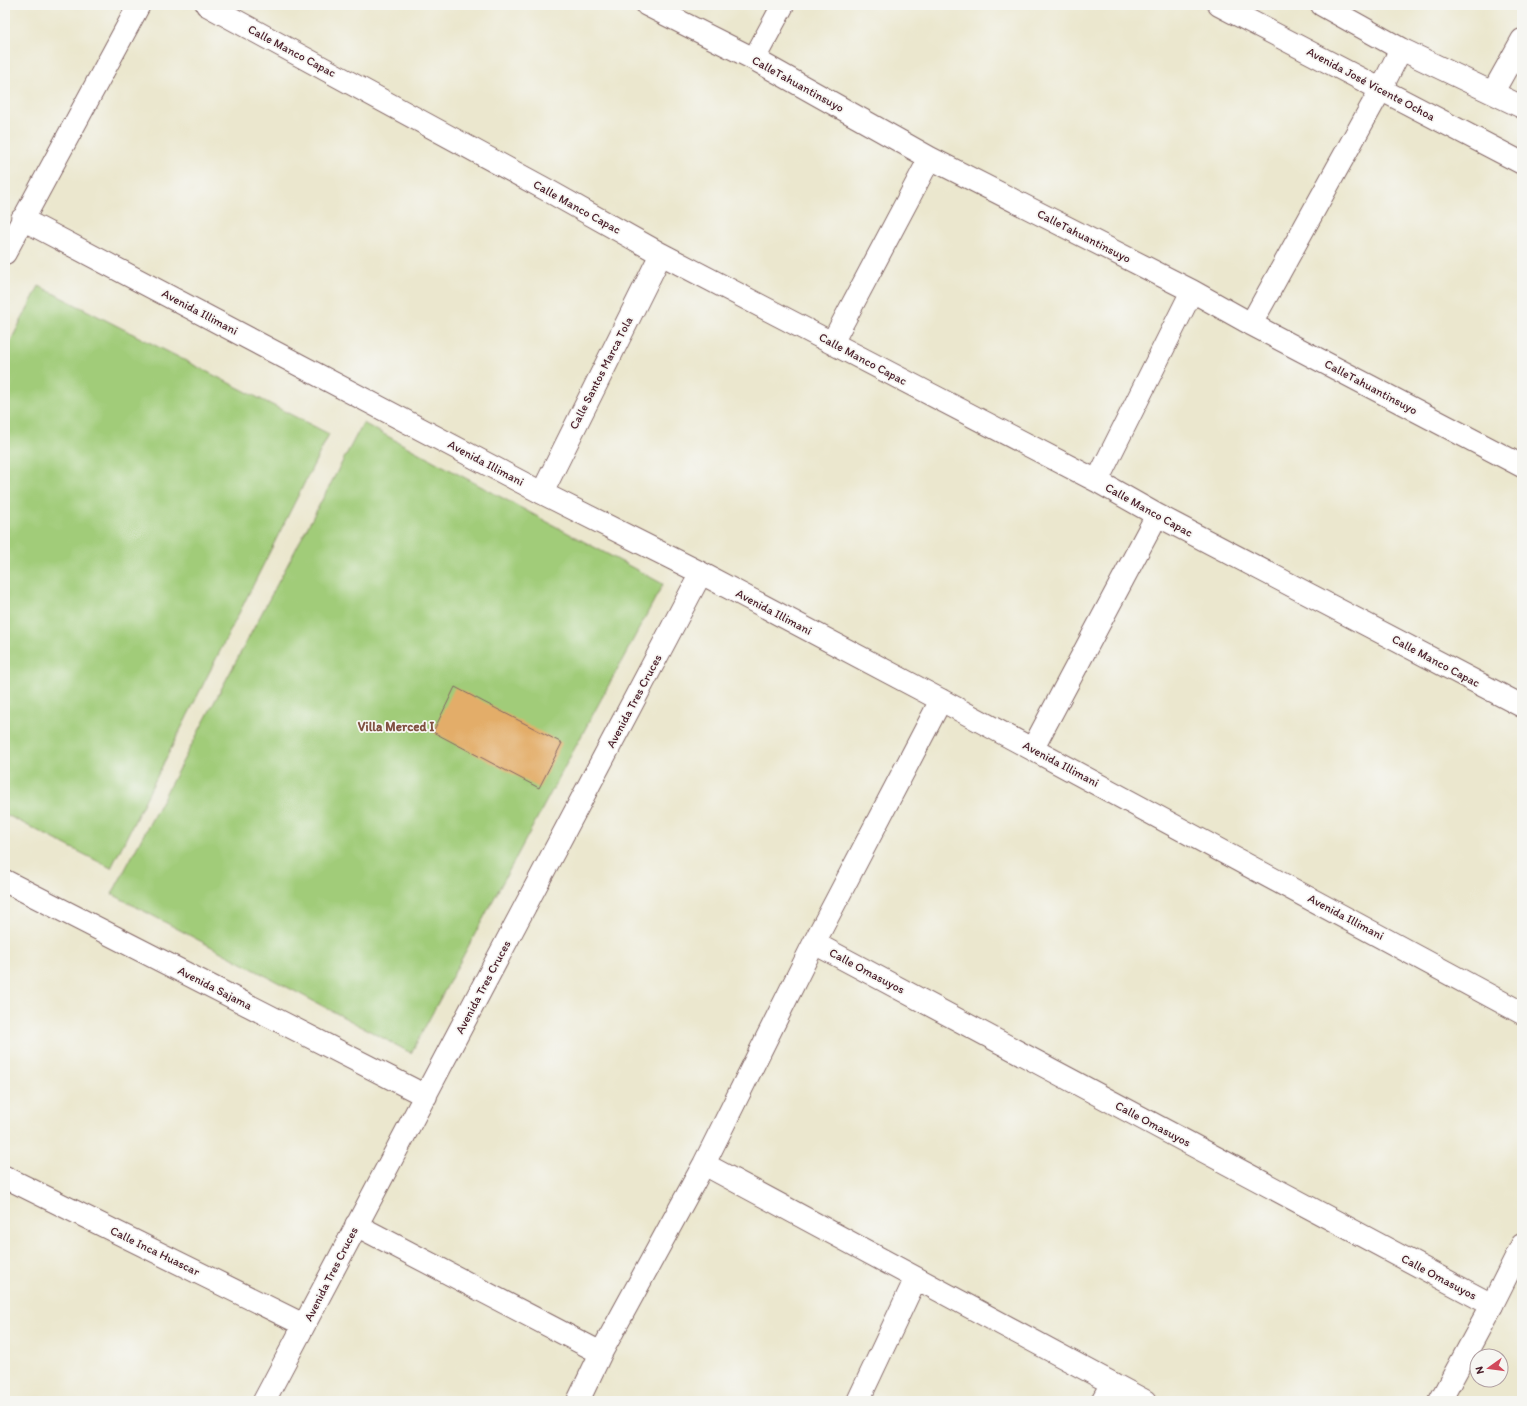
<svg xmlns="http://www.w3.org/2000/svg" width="1527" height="1406" viewBox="0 0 1527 1406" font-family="Itim,sans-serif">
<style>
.green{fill:#a1cc79;stroke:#767652}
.building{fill:#e3ad69}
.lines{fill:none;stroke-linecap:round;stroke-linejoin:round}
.minor-casing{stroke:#826564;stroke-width:24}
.tertiary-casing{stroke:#826564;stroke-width:24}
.minor{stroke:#fff;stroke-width:22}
.tertiary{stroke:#fff;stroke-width:22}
.labels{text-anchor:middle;stroke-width:3.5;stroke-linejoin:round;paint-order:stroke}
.street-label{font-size:12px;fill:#4a1f2b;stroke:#f6f6f2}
.neighbourhood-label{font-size:13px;font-weight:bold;fill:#805141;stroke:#f6f6f2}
</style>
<rect width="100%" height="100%" fill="#f6f6f2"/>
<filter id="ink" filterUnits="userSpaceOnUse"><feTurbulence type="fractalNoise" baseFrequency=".025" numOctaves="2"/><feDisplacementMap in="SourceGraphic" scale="8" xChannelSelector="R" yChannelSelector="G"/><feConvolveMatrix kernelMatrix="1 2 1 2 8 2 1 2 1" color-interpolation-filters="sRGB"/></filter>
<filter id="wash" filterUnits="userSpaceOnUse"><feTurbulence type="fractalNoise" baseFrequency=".012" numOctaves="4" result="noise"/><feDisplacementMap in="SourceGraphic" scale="16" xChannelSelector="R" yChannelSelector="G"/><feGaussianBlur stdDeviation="0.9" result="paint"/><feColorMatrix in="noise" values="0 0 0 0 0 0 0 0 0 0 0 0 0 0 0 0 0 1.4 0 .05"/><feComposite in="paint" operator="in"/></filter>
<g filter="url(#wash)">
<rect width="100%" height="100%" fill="#ebe7ce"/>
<path class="green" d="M39,286L329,434L111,868L5,814V352Z
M363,423L663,584L411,1053L112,894Z"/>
<g id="blocks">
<path class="building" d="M455,687L562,743L539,788L433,732Z"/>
</g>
</g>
<g filter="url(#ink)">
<use href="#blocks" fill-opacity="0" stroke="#826564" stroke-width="1"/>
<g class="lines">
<defs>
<path id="minor" d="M207,5L547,190L661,254L1097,481L1157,515L1522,706
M647,5L754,59L930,158L1192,291L1251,324L1522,466
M1219,5L1522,163
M1322,5L1401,49L1522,107
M754,59L783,5
M1493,92L1522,40
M22,219L542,493L701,573L941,700L1522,1013
M5,253L139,5
M1251,324L1381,89L1401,49
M832,343L930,158
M1097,481L1192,291
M542,493L661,254
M1033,748L1157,515
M5,881L426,1096
M814,943L1492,1305
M704,1164L1145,1401
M5,1177L304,1325
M356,1225L601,1353
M264,1401L701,573
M578,1401L601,1353L704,1164L814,943L941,700
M858,1401L916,1278
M1102,1401L1112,1383"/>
<path id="tertiary" d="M1440,1401L1492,1305L1522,1245"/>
</defs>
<use href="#minor" class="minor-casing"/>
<use href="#tertiary" class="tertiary-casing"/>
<use href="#minor" class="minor"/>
<use href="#tertiary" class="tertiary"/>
</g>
</g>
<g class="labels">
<g class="street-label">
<text transform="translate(292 51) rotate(28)" y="4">Calle Manco Capac</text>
<text transform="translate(798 84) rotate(29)" y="4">CalleTahuantinsuyo</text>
<text transform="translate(1371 84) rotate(28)" y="4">Avenida José Vicente Ochoa</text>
<text transform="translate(577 207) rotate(29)" y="4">Calle Manco Capac</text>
<text transform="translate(1084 236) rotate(27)" y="4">CalleTahuantinsuyo</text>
<text transform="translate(200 312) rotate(28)" y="4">Avenida Illimani</text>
<text transform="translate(863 359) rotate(28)" y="4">Calle Manco Capac</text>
<text transform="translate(601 373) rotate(-63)" y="4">Calle Santos Marca Tola</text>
<text transform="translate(1371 387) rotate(28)" y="4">CalleTahuantinsuyo</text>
<text transform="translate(486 463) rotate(28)" y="4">Avenida Illimani</text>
<text transform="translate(1149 510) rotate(29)" y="4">Calle Manco Capac</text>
<text transform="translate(774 612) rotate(28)" y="4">Avenida Illimani</text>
<text transform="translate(1436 661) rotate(28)" y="4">Calle Manco Capac</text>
<text transform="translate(634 701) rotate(-62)" y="4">Avenida Tres Cruces</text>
<text transform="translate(1061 764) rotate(28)" y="4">Avenida Illimani</text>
<text transform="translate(1346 917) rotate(28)" y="4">Avenida Illimani</text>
<text transform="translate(867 971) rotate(28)" y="4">Calle Omasuyos</text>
<text transform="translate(483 987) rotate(-62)" y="4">Avenida Tres Cruces</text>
<text transform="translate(215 988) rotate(27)" y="4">Avenida Sajama</text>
<text transform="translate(1153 1124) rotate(28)" y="4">Calle Omasuyos</text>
<text transform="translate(155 1251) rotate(26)" y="4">Calle Inca Huascar</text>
<text transform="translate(331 1274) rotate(-63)" y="4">Avenida Tres Cruces</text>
<text transform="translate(1439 1277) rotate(28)" y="4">Calle Omasuyos</text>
</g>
<g class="neighbourhood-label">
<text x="396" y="731">Villa Merced I</text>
</g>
</g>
<rect width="1527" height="1406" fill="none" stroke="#f6f6f2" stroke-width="20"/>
<g transform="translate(1489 1368) rotate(256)"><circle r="19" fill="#f6f6f2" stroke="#b1a0a2"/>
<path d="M0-3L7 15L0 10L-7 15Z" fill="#d1495b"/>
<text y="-6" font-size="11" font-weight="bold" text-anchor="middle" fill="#4a1f2b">N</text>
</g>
</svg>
